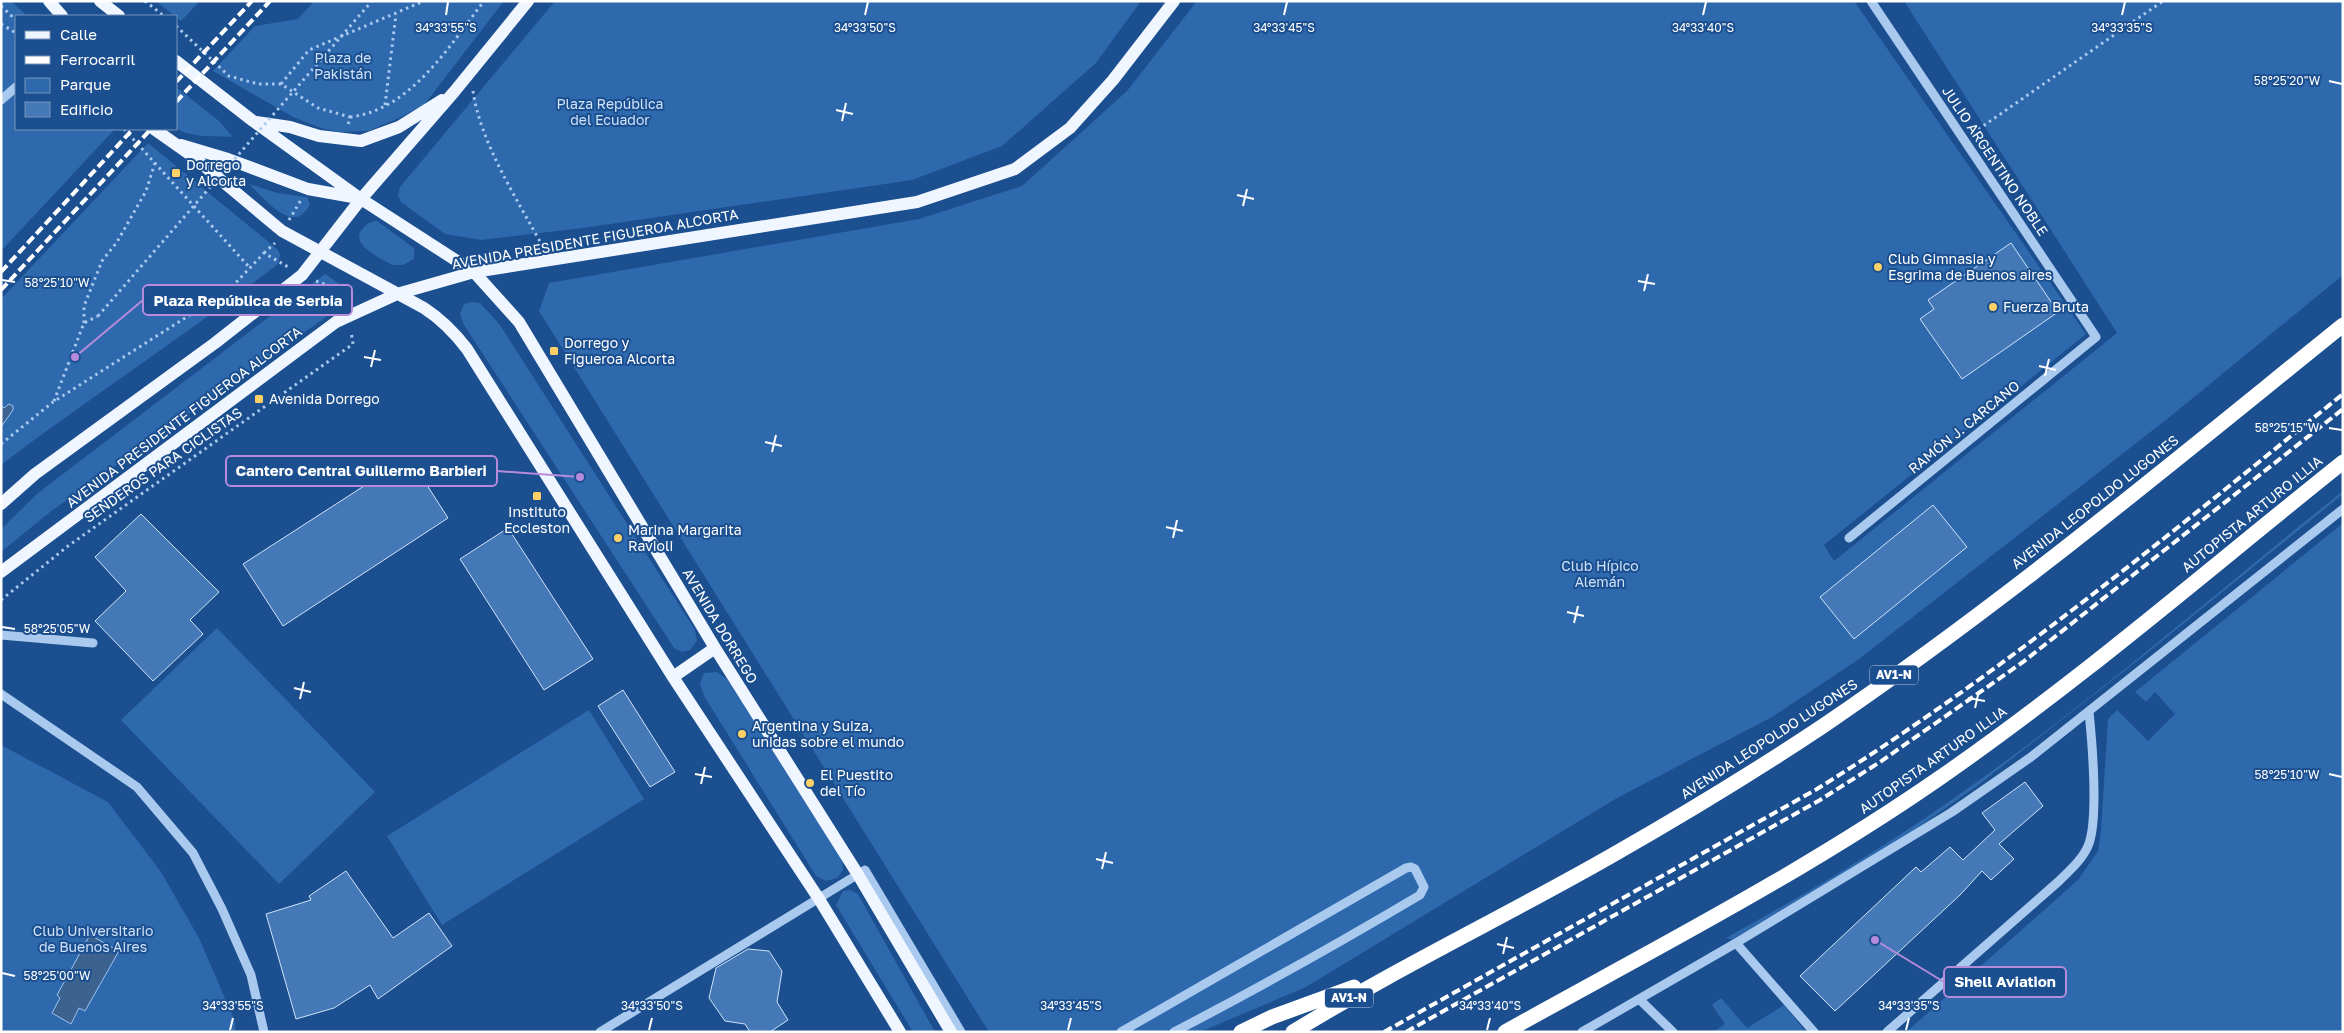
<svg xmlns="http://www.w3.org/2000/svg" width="2344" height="1033" viewBox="0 0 2344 1033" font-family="'Golos Text',sans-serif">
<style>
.green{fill:#2e69ad}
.water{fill:#3c6290;stroke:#9cc4f0}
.building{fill:#4478b7;stroke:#cfe3fa}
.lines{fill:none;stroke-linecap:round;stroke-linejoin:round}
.path{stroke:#a9c9ee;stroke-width:3;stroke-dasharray:2.5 4;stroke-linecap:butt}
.minor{stroke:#a9c9ee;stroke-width:9}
.major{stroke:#f0f6ff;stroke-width:12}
.highway{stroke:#fff;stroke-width:15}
.rail{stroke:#fff;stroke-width:4;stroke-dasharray:9 4;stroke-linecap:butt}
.path-bridge{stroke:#a9c9ee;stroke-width:3;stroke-dasharray:2.5 4;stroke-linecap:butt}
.ticks{fill:none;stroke:#fff;stroke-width:2}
.poi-dot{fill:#ffd166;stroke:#1b4f8f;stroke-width:2}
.labels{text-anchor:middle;stroke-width:4;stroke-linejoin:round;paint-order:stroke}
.shield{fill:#1b4f8f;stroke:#bbcadd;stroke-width:1}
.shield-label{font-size:12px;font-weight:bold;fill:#fff}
.park-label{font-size:14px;fill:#cfe3fa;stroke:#1b4f8f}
.street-label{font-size:14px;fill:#fff;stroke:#1b4f8f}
.poi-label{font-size:14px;fill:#fff;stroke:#1b4f8f;text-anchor:start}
.ticks-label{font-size:12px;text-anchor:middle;fill:#fff;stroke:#1b4f8f;stroke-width:4;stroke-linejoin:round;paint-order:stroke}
.leader{fill:none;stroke:#b68bdc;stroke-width:2}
.callout-dot{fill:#b68bdc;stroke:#1b4f8f;stroke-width:2}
.callout{fill:#1b4f8f;stroke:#b68bdc;stroke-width:2}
.callout-label{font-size:15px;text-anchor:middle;font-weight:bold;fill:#fff}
</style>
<rect width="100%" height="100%" fill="#1b4f8f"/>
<path class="green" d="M1,1H11L27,16H16V129H115L1,251Z
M156,1H200L181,21Z
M314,1H504L424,105L399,118L369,131L339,132L321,128L293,117L213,71L255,26L298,19Z
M555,1H1141L1096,63L1002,146L912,180L583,228L481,240L445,234L401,202L398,195L400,187Z
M1197,1H1854L2086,334L1824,545L1834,561L2117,333L1904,1H2343V275L2171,416L1859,659L1772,717L1617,798L1306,987L1200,1032H989L539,311L549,283L919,219L1022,186L1127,91Z
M176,87L219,121L233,137C217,136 189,138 176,128Z
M148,143L277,249L280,254L278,264C188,334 92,396 1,465V299Z
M249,184L277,193L307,197L310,204C295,237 265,199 249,184Z
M377,221L414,248V259L403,265H392C380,258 348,244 363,228C368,223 370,222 377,221Z
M325,274L351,292L326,317L50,512L1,552V529L38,493Z
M472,302L480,303L500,325L695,630L697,641L690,650L682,652L674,648L464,325L460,314L464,304Z
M2343,491V494L2146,654L1977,786L1884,851L1734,940L1726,938C1811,891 1895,841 1974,784C2102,693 2220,589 2343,491Z
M2343,523V1032H1906L2078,880L2098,851L2101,830L2108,719L2117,710L2148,741L2175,714L2155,692L2146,702L2135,692Z
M217,628L375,792L279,884L121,720Z
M717,672L727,679L842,859L843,870L837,878L826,881L816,876L704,696L700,683L704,673Z
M589,710L644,799L442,925L387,836Z
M1,745L108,802L161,872L199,938L234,1019L236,1032H1Z
M850,890L858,894L935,1032H913L836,905L843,891Z
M1721,998L1747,1028L1784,1005L1806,1032H1713L1725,1024L1712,1005Z"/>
<path class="water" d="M9,404L13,406V410L1,427V405L4,408Z
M90,935L119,951L85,1011L79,1008L71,1024L52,1013L60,998L57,995Z"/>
<path class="building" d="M2011,243L2058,312L1962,379L1920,319L1934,309L1928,300Z
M409,457L448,518L283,626L243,564Z
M1933,505L1967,547L1854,639L1820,597Z
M141,514L219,592L190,620L203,634L153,681L95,621L126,591L95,557Z
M508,528L593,659L544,690L460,559Z
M623,690L675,772L650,787L598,706Z
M2025,782L2043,806L1999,844L2014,859L1991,880L1982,871L1960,895L1835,1011L1800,976L1916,867L1921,872L1950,847L1963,860L1995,830L1982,813Z
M346,871L393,938L429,913L452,946L378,999L370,985L334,1008L296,1019L266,914L311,900L309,896Z
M748,949L769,951L782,971L777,1002L788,1020L770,1032H750L745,1024L725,1021L709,998L716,968Z"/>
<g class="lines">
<path class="path" d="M145,1L164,16
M1,6L16,20
M1,24L16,33
M176,26L229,76L258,84H281L318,108L350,117L348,125
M281,84L309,50L424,1
M473,91C480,142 518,201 543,247
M385,105L396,14
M350,117C411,110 450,45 484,1
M124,129L250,268
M1973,133L2163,1
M289,220L301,200
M264,253L275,243
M316,281L327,285L344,303
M84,323V306L102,261L117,242L146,191L155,163
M54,401L84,323L98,316
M1,444L53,402L229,290L264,253L288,267
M1,600L68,546L353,344L351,331"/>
<path class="minor" d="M1,100L16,87
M1849,538L2096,337L1871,1
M1,635L93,643
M1,694L137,787L193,853L222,909L251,975L264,1032
M1736,943L1952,812L2031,757L2343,509
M1640,1000L1673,1032
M600,1032L865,870L961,1032
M1121,1032L1406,868L1411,867L1415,869L1424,887L1420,895C1339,943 1257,989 1174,1032
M1582,1032L1736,943L1814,1032
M1887,1032L2059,881C2069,871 2082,860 2088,846C2099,821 2092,741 2089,712"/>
<path class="major" d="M49,1L62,16
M100,1L119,16
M176,61L253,121L361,199L474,272L519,322L715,648L857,873L951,1032
M256,122L290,127L319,136L361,141L399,127L442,100
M154,129L191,155L282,231L424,308C441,319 454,332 467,349L673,677L819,899L900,1032
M181,145L228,159L308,189L358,198
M1,504L35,474L215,343L302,275L361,199L454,92L528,1
M1,572L336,322L397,294L474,272L917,202L1015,169L1070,128L1113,80L1174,1
M673,677L715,648"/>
<path class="highway" d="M1241,1032L1272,1017L1354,987
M1293,1032C1397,968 1506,916 1611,856C1683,815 1754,772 1823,726C2004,603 2173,462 2343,325
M1505,1032C1652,950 1803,873 1941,777C2081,680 2210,568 2343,462"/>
<path class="rail" d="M176,82L252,1
M176,102L270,1
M1,272L133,129
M1,290L151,129
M1384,1032L1817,789C2003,673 2172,532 2343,394
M1406,1032L1820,800L1880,762L2023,662L2343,409"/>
<path class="path-bridge" d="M98,316L372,1"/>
</g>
<path class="ticks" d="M446,15L448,2M865,15L868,2M1284,15L1287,2M1703,15L1706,2M2122,15L2125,2M2329,81L2342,84M836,110L853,114M842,121L846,103M1237,195L1254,199M1243,206L1247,189M2,280L15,282M1638,281L1655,284M1644,291L1648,274M364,357L381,360M2039,366L2056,370M371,367L375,350M2045,376L2049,359M2329,428L2342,430M765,442L782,446M772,452L776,435M1166,527L1183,531M1173,538L1177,520M1567,612L1584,616M1574,623L1578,606M2,627L15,629M294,688L311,692M1968,698L1985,701M300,699L304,682M1975,708L1979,691M695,774L712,777M2329,774L2342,777M701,784L705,767M1096,859L1113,863M1102,869L1106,852M1497,944L1514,948M1503,954L1507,937M2,973L15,976M230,1030L233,1018M649,1030L652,1018M1068,1030L1071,1018M1487,1030L1490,1018M1906,1030L1909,1018"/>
<g class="poi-dot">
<rect x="171" y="168" width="10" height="10" rx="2.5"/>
<circle cx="1878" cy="267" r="5"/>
<circle cx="1993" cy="307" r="5"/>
<rect x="549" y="346" width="10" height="10" rx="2.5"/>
<rect x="254" y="394" width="10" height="10" rx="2.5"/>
<rect x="532" y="491" width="10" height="10" rx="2.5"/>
<circle cx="618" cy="538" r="5"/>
<circle cx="742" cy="734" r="5"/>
<circle cx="810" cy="783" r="5"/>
</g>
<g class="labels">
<g class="shield">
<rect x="1870" y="665.5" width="48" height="19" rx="4"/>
<rect x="1325" y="988.5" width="48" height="19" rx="4"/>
</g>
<g class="shield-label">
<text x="1894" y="679">AV1-N</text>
<text x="1349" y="1002">AV1-N</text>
</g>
<g class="park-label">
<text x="343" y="63">Plaza de<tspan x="343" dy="16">Pakistán</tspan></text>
<text x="610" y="109">Plaza República<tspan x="610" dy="16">del Ecuador</tspan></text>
<text x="1600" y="571">Club Hípico<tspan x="1600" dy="16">Alemán</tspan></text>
<text x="93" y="936">Club Universitario<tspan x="93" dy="16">de Buenos Aires</tspan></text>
</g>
<g class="street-label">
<text transform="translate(1995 161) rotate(56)" y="5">JULIO ARGENTINO NOBLE</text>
<text transform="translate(595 239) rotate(-10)" y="5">AVENIDA PRESIDENTE FIGUEROA ALCORTA</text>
<text transform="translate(184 417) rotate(-37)" y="5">AVENIDA PRESIDENTE FIGUEROA ALCORTA</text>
<text transform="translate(1964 427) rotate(-39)" y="5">RAMÓN J. CARCANO</text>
<text transform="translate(163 465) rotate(-35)" y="5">SENDEROS PARA CICLISTAS</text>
<text transform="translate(2095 502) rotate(-38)" y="5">AVENIDA LEOPOLDO LUGONES</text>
<text transform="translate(2252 514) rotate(-39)" y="5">AUTOPISTA ARTURO ILLIA</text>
<text transform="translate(720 626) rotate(59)" y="5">AVENIDA DORREGO</text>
<text transform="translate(1769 739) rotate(-33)" y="5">AVENIDA LEOPOLDO LUGONES</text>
<text transform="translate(1933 760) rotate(-35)" y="5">AUTOPISTA ARTURO ILLIA</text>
</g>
<g class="poi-label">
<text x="186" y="170">Dorrego<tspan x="186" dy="16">y Alcorta</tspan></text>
<text x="1888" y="264">Club Gimnasia y<tspan x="1888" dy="16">Esgrima de Buenos aires</tspan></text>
<text x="2003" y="312">Fuerza Bruta</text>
<text x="564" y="348">Dorrego y<tspan x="564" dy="16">Figueroa Alcorta</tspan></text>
<text x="269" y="404">Avenida Dorrego</text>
<text x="537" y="517" text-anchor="middle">Instituto<tspan x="537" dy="16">Eccleston</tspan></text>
<text x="628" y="535">Marina Margarita<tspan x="628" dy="16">Ravioli</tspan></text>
<text x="752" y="731">Argentina y Suiza,<tspan x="752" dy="16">unidas sobre el mundo</tspan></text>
<text x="820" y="780">El Puestito<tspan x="820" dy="16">del Tío</tspan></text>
</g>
</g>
<g class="ticks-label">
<text x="446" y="32">34°33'55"S</text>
<text x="865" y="32">34°33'50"S</text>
<text x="1284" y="32">34°33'45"S</text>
<text x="1703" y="32">34°33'40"S</text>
<text x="2122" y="32">34°33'35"S</text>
<text x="2287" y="85">58°25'20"W</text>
<text x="57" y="287">58°25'10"W</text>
<text x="2287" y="432">58°25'15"W</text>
<text x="57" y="633">58°25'05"W</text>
<text x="2287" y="779">58°25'10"W</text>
<text x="57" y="980">58°25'00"W</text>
<text x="233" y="1010">34°33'55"S</text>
<text x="652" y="1010">34°33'50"S</text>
<text x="1071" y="1010">34°33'45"S</text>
<text x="1490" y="1010">34°33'40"S</text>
<text x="1909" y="1010">34°33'35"S</text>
</g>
<path class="leader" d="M75 357L143 300M580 477L497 471M1875 940L1944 982"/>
<g class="callout-dot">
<circle cx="75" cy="357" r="5"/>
<circle cx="580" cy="477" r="5"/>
<circle cx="1875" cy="940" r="5"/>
</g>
<g class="callout">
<rect x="143" y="285" width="209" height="30" rx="5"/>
<rect x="226" y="456" width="271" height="30" rx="5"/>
<rect x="1944" y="967" width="122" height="30" rx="5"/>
</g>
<g class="callout-label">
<text x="248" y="306">Plaza República de Serbia</text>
<text x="361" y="476">Cantero Central Guillermo Barbieri</text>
<text x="2005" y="987">Shell Aviation</text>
</g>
<rect width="2344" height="1033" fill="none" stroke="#ffffff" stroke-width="5"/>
<rect x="15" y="15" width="162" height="115" fill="#1b4f8f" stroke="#7695bc"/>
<rect x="25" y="31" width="25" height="8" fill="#f0f6ff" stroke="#7695bc"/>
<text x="60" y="40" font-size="15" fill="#ffffff">Calle</text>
<rect x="25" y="56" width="25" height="8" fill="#ffffff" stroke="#7695bc"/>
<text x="60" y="65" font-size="15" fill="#ffffff">Ferrocarril</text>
<rect x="25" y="78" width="25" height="15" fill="#2e69ad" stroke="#7695bc"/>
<text x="60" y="90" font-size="15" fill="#ffffff">Parque</text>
<rect x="25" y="102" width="25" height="15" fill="#4478b7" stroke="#7695bc"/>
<text x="60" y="115" font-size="15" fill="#ffffff">Edificio</text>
</svg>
